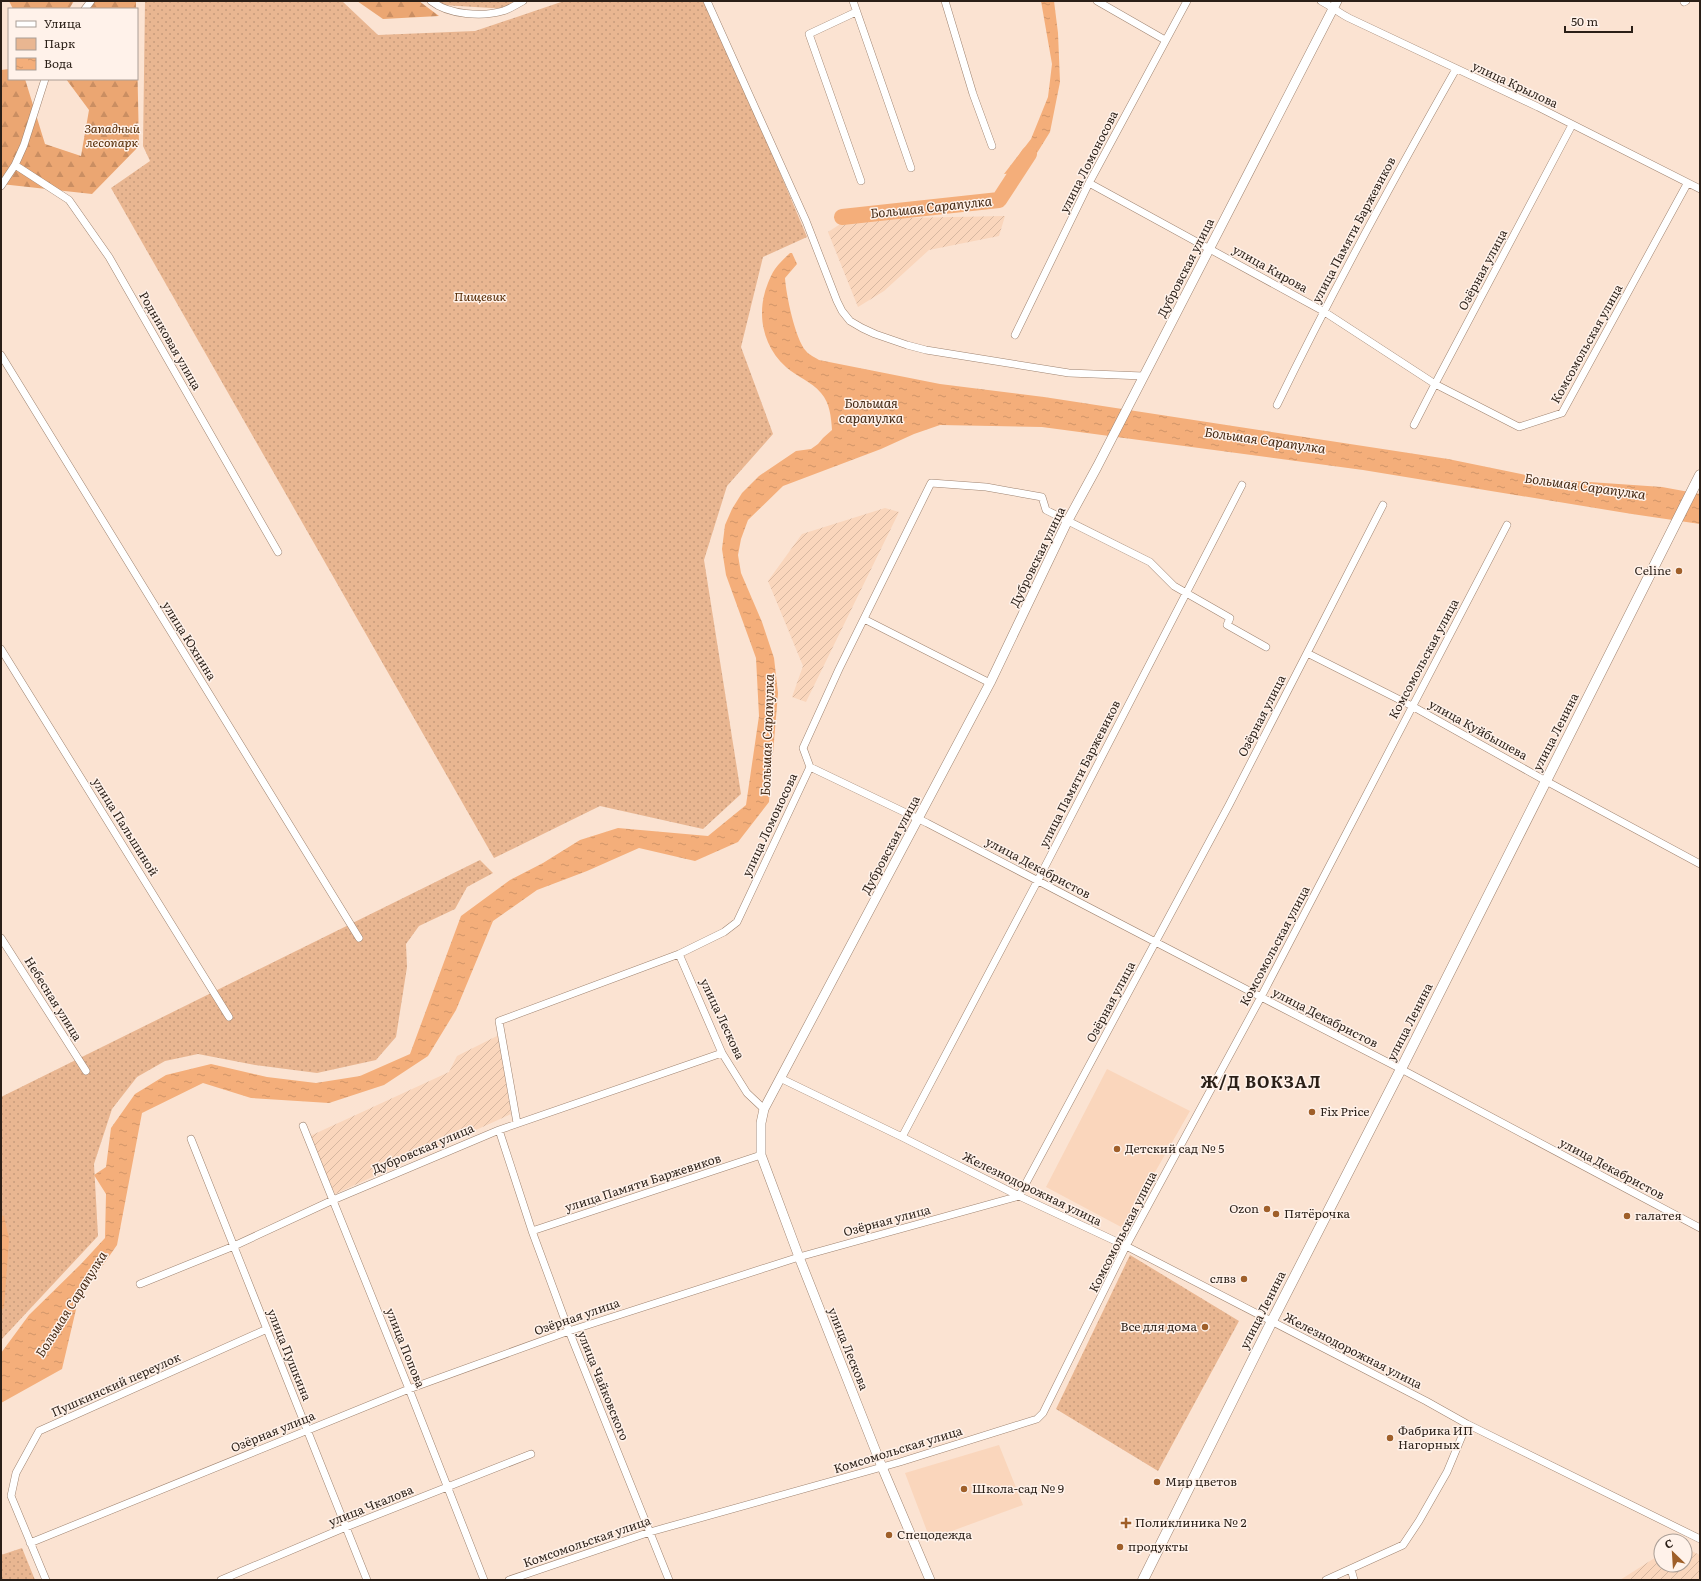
<svg xmlns="http://www.w3.org/2000/svg" width="1701" height="1581" viewBox="0 0 1701 1581" font-family="Literata,serif">
<style>
.built{fill:#fad6bc}
.industrial{fill:url(#industrial-furrows)}
.green{fill:url(#green-dots)}
.forest{fill:url(#forest-firs)}
.water{fill:url(#water-ripples)}
.lines{fill:none;stroke-linecap:round;stroke-linejoin:round}
.river{stroke:#f4ae7a;stroke-width:16}
.minor-casing{stroke:#9e8370;stroke-width:8}
.tertiary-casing{stroke:#9e8370;stroke-width:10}
.secondary-casing{stroke:#9e8370;stroke-width:11}
.minor{stroke:#fff;stroke-width:7}
.tertiary{stroke:#fff;stroke-width:9}
.secondary{stroke:#fff;stroke-width:10}
.poi-dot{fill:#9f5f29;stroke:#fff2ea;stroke-width:1.5}
.labels{text-anchor:middle;stroke-width:3;stroke-linejoin:round;paint-order:stroke}
.street-label{font-size:12px;fill:#2a1f17;stroke:#fff2ea}
.park-label{font-size:12px;font-style:italic;fill:#532800;stroke:#fff2ea}
.poi-label{font-size:12px;fill:#2a1f17;stroke:#fff2ea;text-anchor:start}
.water-label{font-size:13px;font-style:italic;fill:#442812;stroke:#fff2ea}
.district-label{font-size:16px;font-weight:bold;letter-spacing:1px;fill:#2a1f17;stroke:#fff2ea}
</style>
<defs>
<pattern id="industrial-furrows" width="10" height="10" patternUnits="userSpaceOnUse"><rect width="10" height="10" fill="#fad6bc"/><path d="M-1 1l2-2M0 10L10 0M9 11l2-2" fill="none" stroke="#d6b7a1"/></pattern>
<pattern id="green-dots" width="8" height="8" patternUnits="userSpaceOnUse"><rect width="8" height="8" fill="#e9b691"/><path d="M2 2h.1M6 6h.1" fill="none" stroke="#c89c7c" stroke-width="1.8" stroke-linecap="round"/></pattern>
<pattern id="forest-firs" width="22" height="20" patternUnits="userSpaceOnUse"><rect width="22" height="20" fill="#eba672"/><path d="M5 1l3.5 6h-7zM16 11l3.5 6h-7z" fill="#ca8e62"/></pattern>
<pattern id="water-ripples" width="26" height="14" patternUnits="userSpaceOnUse"><rect width="26" height="14" fill="#f4ae7a"/><path d="M2 4q2-2 4 0t4 0M15 11q2-2 4 0t4 0" fill="none" stroke="#d19569"/></pattern>
</defs>
<rect width="100%" height="100%" fill="#fbe3d2"/>
<path class="built" d="M1107,1069L1190,1111L1123,1228L1046,1187Z
M999,1445L1023,1505L930,1539L905,1473Z"/>
<path class="industrial" d="M1005,216L999,236L929,250L884,291L858,307L828,232L848,219Z
M885,508L899,512L806,702L792,697L803,666L768,581L802,534Z
M499,1035L511,1114L335,1194L310,1136L449,1072L457,1056Z
M1685,1548L1700,1555V1580H1620L1661,1554V1565H1685Z"/>
<path class="green" d="M145,1H342L378,35L475,31L564,1H708L807,237L763,257L741,347L773,434L727,486L704,560L741,794L703,829L600,806L494,858L111,188L150,161L143,146Z
M437,1H524L508,9L442,5Z
M480,860L493,873L467,887L455,909L419,926L406,944L407,967L396,1037L376,1060L317,1073L255,1065L198,1054L165,1061L137,1077L112,1109L94,1164L98,1236L1,1340V1097Z
M1130,1255L1239,1321L1158,1471L1056,1409Z
M22,1548L35,1580H1V1555Z"/>
<path class="forest" d="M9,1H74L69,9H13Z
M95,1H136V9H90Z
M357,1H419L439,16L383,19Z
M137,51L139,146L92,194L1,184V70L9,69V79H25L45,144L81,156L89,110L66,79H137Z"/>
<path class="water" d="M1041,1H1054L1058,33L1060,82L1050,132L1032,161L1016,173L1004,174L1031,139L1048,97L1052,64Z
M790,253H792L797,264L785,278C786,294 795,339 806,351C809,355 815,357 819,360L940,384L1044,397L1448,459L1546,479L1662,487L1700,494V524L1632,514L1363,470L1042,427L940,425L914,434L881,449L783,486L748,520L741,539L738,555L741,573L762,622L774,658L778,693L769,802L738,842L695,861L639,848L587,871L537,890L493,921L456,1010L428,1056L384,1085L329,1103L251,1098L203,1083L142,1113L117,1245L78,1301L62,1369L1,1403V1353L29,1315L81,1264L105,1238L106,1194L94,1175L106,1167L111,1128L135,1094L166,1075L211,1064L267,1077L316,1083L360,1076L410,1054L461,916L510,880L543,863L580,840L618,828L708,836L746,805L759,716L756,658L726,575L722,549L725,525L732,509L742,493L759,476L796,451L811,449L818,444L823,438L832,430C831,417 830,403 821,393C811,381 797,377 786,367C762,346 756,312 768,283C770,278 772,273 775,269C779,263 785,258 790,253Z
M1,1215L4,1216L9,1239L4,1308L1,1310Z"/>
<g class="lines">
<path class="river" d="M842,217L999,200L1029,154"/>
<defs>
<path id="minor" d="M431,1C449,15 482,17 503,11C510,9 517,4 523,1
M707,1L806,221L837,301L842,311L850,321L862,328L875,334L907,345L926,350L1069,373L1143,376
M853,1L911,168
M945,1L973,94L992,146
M1097,1L1165,40
M1321,1C1331,6 1339,13 1349,18L1538,107L1700,189
M1684,2L1686,1
M85,9L91,1
M856,12L809,34L861,181
M15,165L69,200L109,257L278,552
M1089,183L1323,311L1435,384L1519,427L1562,413L1687,184
M1,186L15,165L24,145L45,79
M1015,335L1089,183L1187,1
M1,355L359,938
M1277,405C1333,290 1393,180 1456,69
M1414,425L1435,384L1572,125
M864,619L990,683
M1,649L229,1017
M1307,653L1412,706L1546,781L1700,864
M810,767L927,823L1261,997L1401,1069L1700,1228
M1,938L86,1071
M679,954L722,1053L747,1093L764,1109
M780,1078L902,1137L1019,1196L1126,1246L1426,1401L1467,1424L1700,1539
M517,1123L499,1021L679,954L724,932L737,922L810,767L803,748L839,669L931,483L986,487L1042,497L1046,510L1150,562L1174,586L1230,618L1227,625L1266,647
M303,1126L409,1389L484,1580
M499,1130L532,1231L569,1331L669,1580
M902,1137L1038,880L1242,485
M191,1139L367,1580
M532,1231L761,1155
M140,1284L234,1246L333,1200L499,1130L722,1053
M30,1543L409,1389L569,1331L799,1257L1019,1196L1229,805L1383,505
M1351,1569L1354,1580
M46,1580L11,1496L16,1473L39,1431L267,1329
M221,1580L346,1527L531,1454
M509,1580L650,1532L900,1462L1037,1419L1043,1413L1126,1246L1261,997L1507,525
M1326,1580L1403,1545L1419,1521L1447,1472L1467,1424"/>
<path id="tertiary" d="M930,1580L882,1467L799,1257L761,1155V1123L764,1109L990,683L1067,522L1097,467L1337,1"/>
<path id="secondary" d="M1143,1580L1272,1321L1401,1069L1700,475"/>
</defs>
<use href="#minor" class="minor-casing"/>
<use href="#tertiary" class="tertiary-casing"/>
<use href="#secondary" class="secondary-casing"/>
<use href="#minor" class="minor"/>
<use href="#tertiary" class="tertiary"/>
<use href="#secondary" class="secondary"/>
</g>
<g class="poi-dot">
<circle cx="1679" cy="571" r="4"/>
<circle cx="1312" cy="1112" r="4"/>
<circle cx="1117" cy="1149" r="4"/>
<circle cx="1267" cy="1209" r="4"/>
<circle cx="1276" cy="1214" r="4"/>
<circle cx="1627" cy="1216" r="4"/>
<circle cx="1244" cy="1279" r="4"/>
<circle cx="1205" cy="1327" r="4"/>
<circle cx="1390" cy="1438" r="4"/>
<circle cx="1157" cy="1482" r="4"/>
<circle cx="964" cy="1489" r="4"/>
<path d="M1124 1517h4v4h4v4h-4v4h-4v-4h-4v-4h4z"/>
<circle cx="889" cy="1535" r="4"/>
<circle cx="1120" cy="1547" r="4"/>
</g>
<g class="labels">
<g class="street-label">
<text transform="translate(1515 85) rotate(25)" y="4">улица Крылова</text>
<text transform="translate(1089 162) rotate(-63)" y="4">улица Ломоносова</text>
<text transform="translate(1354 230) rotate(-62)" y="4">улица Памяти Баржевиков</text>
<text transform="translate(1186 268) rotate(-63)" y="4">Дубровская улица</text>
<text transform="translate(1270 269) rotate(29)" y="4">улица Кирова</text>
<text transform="translate(1483 270) rotate(-62)" y="4">Озёрная улица</text>
<text transform="translate(170 341) rotate(60)" y="4">Родниковая улица</text>
<text transform="translate(1587 344) rotate(-61)" y="4">Комсомольская улица</text>
<text transform="translate(1038 557) rotate(-64)" y="4">Дубровская улица</text>
<text transform="translate(189 641) rotate(58)" y="4">улица Юхнина</text>
<text transform="translate(1424 659) rotate(-62)" y="4">Комсомольская улица</text>
<text transform="translate(1262 716) rotate(-63)" y="4">Озёрная улица</text>
<text transform="translate(1478 730) rotate(29)" y="4">улица Куйбышева</text>
<text transform="translate(1556 732) rotate(-63)" y="4">улица Ленина</text>
<text transform="translate(1080 774) rotate(-63)" y="4">улица Памяти Баржевиков</text>
<text transform="translate(770 825) rotate(-65)" y="4">улица Ломоносова</text>
<text transform="translate(125 827) rotate(58)" y="4">улица Пальшиной</text>
<text transform="translate(891 845) rotate(-62)" y="4">Дубровская улица</text>
<text transform="translate(1038 868) rotate(28)" y="4">улица Декабристов</text>
<text transform="translate(1275 946) rotate(-62)" y="4">Комсомольская улица</text>
<text transform="translate(53 999) rotate(58)" y="4">Небесная улица</text>
<text transform="translate(1111 1002) rotate(-62)" y="4">Озёрная улица</text>
<text transform="translate(1325 1018) rotate(27)" y="4">улица Декабристов</text>
<text transform="translate(722 1019) rotate(65)" y="4">улица Лескова</text>
<text transform="translate(1410 1022) rotate(-63)" y="4">улица Ленина</text>
<text transform="translate(423 1149) rotate(-23)" y="4">Дубровская улица</text>
<text transform="translate(1612 1169) rotate(28)" y="4">улица Декабристов</text>
<text transform="translate(643 1183) rotate(-18)" y="4">улица Памяти Баржевиков</text>
<text transform="translate(1032 1189) rotate(26)" y="4">Железнодорожная улица</text>
<text transform="translate(887 1221) rotate(-15)" y="4">Озёрная улица</text>
<text transform="translate(1123 1232) rotate(-63)" y="4">Комсомольская улица</text>
<text transform="translate(1263 1310) rotate(-63)" y="4">улица Ленина</text>
<text transform="translate(577 1317) rotate(-19)" y="4">Озёрная улица</text>
<text transform="translate(405 1348) rotate(68)" y="4">улица Попова</text>
<text transform="translate(848 1349) rotate(68)" y="4">улица Лескова</text>
<text transform="translate(1353 1351) rotate(27)" y="4">Железнодорожная улица</text>
<text transform="translate(289 1355) rotate(68)" y="4">улица Пушкина</text>
<text transform="translate(116 1385) rotate(-24)" y="4">Пушкинский переулок</text>
<text transform="translate(603 1386) rotate(68)" y="4">улица Чайковского</text>
<text transform="translate(273 1432) rotate(-22)" y="4">Озёрная улица</text>
<text transform="translate(898 1450) rotate(-17)" y="4">Комсомольская улица</text>
<text transform="translate(371 1506) rotate(-22)" y="4">улица Чкалова</text>
<text transform="translate(587 1542) rotate(-19)" y="4">Комсомольская улица</text>
</g>
<g class="park-label">
<text x="112" y="133">Западный<tspan x="112" dy="14">лесопарк</tspan></text>
<text x="480" y="301">Пищевик</text>
</g>
<g class="poi-label">
<text x="1671" y="575" text-anchor="end">Celine</text>
<text x="1320" y="1116">Fix Price</text>
<text x="1125" y="1153">Детский сад № 5</text>
<text x="1259" y="1213" text-anchor="end">Ozon</text>
<text x="1284" y="1218">Пятёрочка</text>
<text x="1635" y="1220">галатея</text>
<text x="1236" y="1283" text-anchor="end">слвз</text>
<text x="1197" y="1331" text-anchor="end">Все для дома</text>
<text x="1398" y="1435">Фабрика ИП<tspan x="1398" dy="14">Нагорных</tspan></text>
<text x="1165" y="1486">Мир цветов</text>
<text x="972" y="1493">Школа-сад № 9</text>
<text x="1135" y="1527">Поликлиника № 2</text>
<text x="897" y="1539">Спецодежда</text>
<text x="1128" y="1551">продукты</text>
</g>
<g class="water-label">
<text transform="translate(931 207) rotate(-6)" y="5">Большая Сарапулка</text>
<text x="871" y="408">Большая<tspan x="871" dy="15">сарапулка</tspan></text>
<text transform="translate(1265 440) rotate(8)" y="5">Большая Сарапулка</text>
<text transform="translate(1585 486) rotate(8)" y="5">Большая Сарапулка</text>
<text transform="translate(767 735) rotate(-88)" y="5">Большая Сарапулка</text>
<text transform="translate(71 1304) rotate(-58)" y="5">Большая Сарапулка</text>
</g>
<g class="district-label">
<text x="1261" y="1088">Ж/Д ВОКЗАЛ</text>
</g>
</g>
<rect width="1701" height="1581" fill="none" stroke="#2a1f17" stroke-width="4"/>
<rect x="8" y="8" width="130" height="72" fill="#fff2ea" stroke="#aa9e96"/>
<rect x="16" y="21" width="20" height="6" fill="#ffffff" stroke="#aa9e96"/>
<text x="44" y="28" font-size="12" fill="#2a1f17">Улица</text>
<rect x="16" y="38" width="20" height="12" fill="#e9b691" stroke="#aa9e96"/>
<text x="44" y="48" font-size="12" fill="#2a1f17">Парк</text>
<rect x="16" y="58" width="20" height="12" fill="url(#water-ripples)" stroke="#aa9e96"/>
<text x="44" y="68" font-size="12" fill="#2a1f17">Вода</text>
<g transform="translate(1673 1553) rotate(335)"><circle r="19" fill="#fff2ea" stroke="#aa9e96"/>
<path d="M0-3L7 15L0 10L-7 15Z" fill="#9f5f29"/>
<text y="-6" font-size="11" font-weight="bold" text-anchor="middle" fill="#2a1f17">С</text>
</g>
<path d="M1565 26v6h67v-6" fill="none" stroke="#2a1f17" stroke-width="2"/>
<text x="1571" y="26" font-size="12" fill="#2a1f17" stroke="#fff2ea" stroke-width="3" paint-order="stroke">50 m</text>
</svg>
